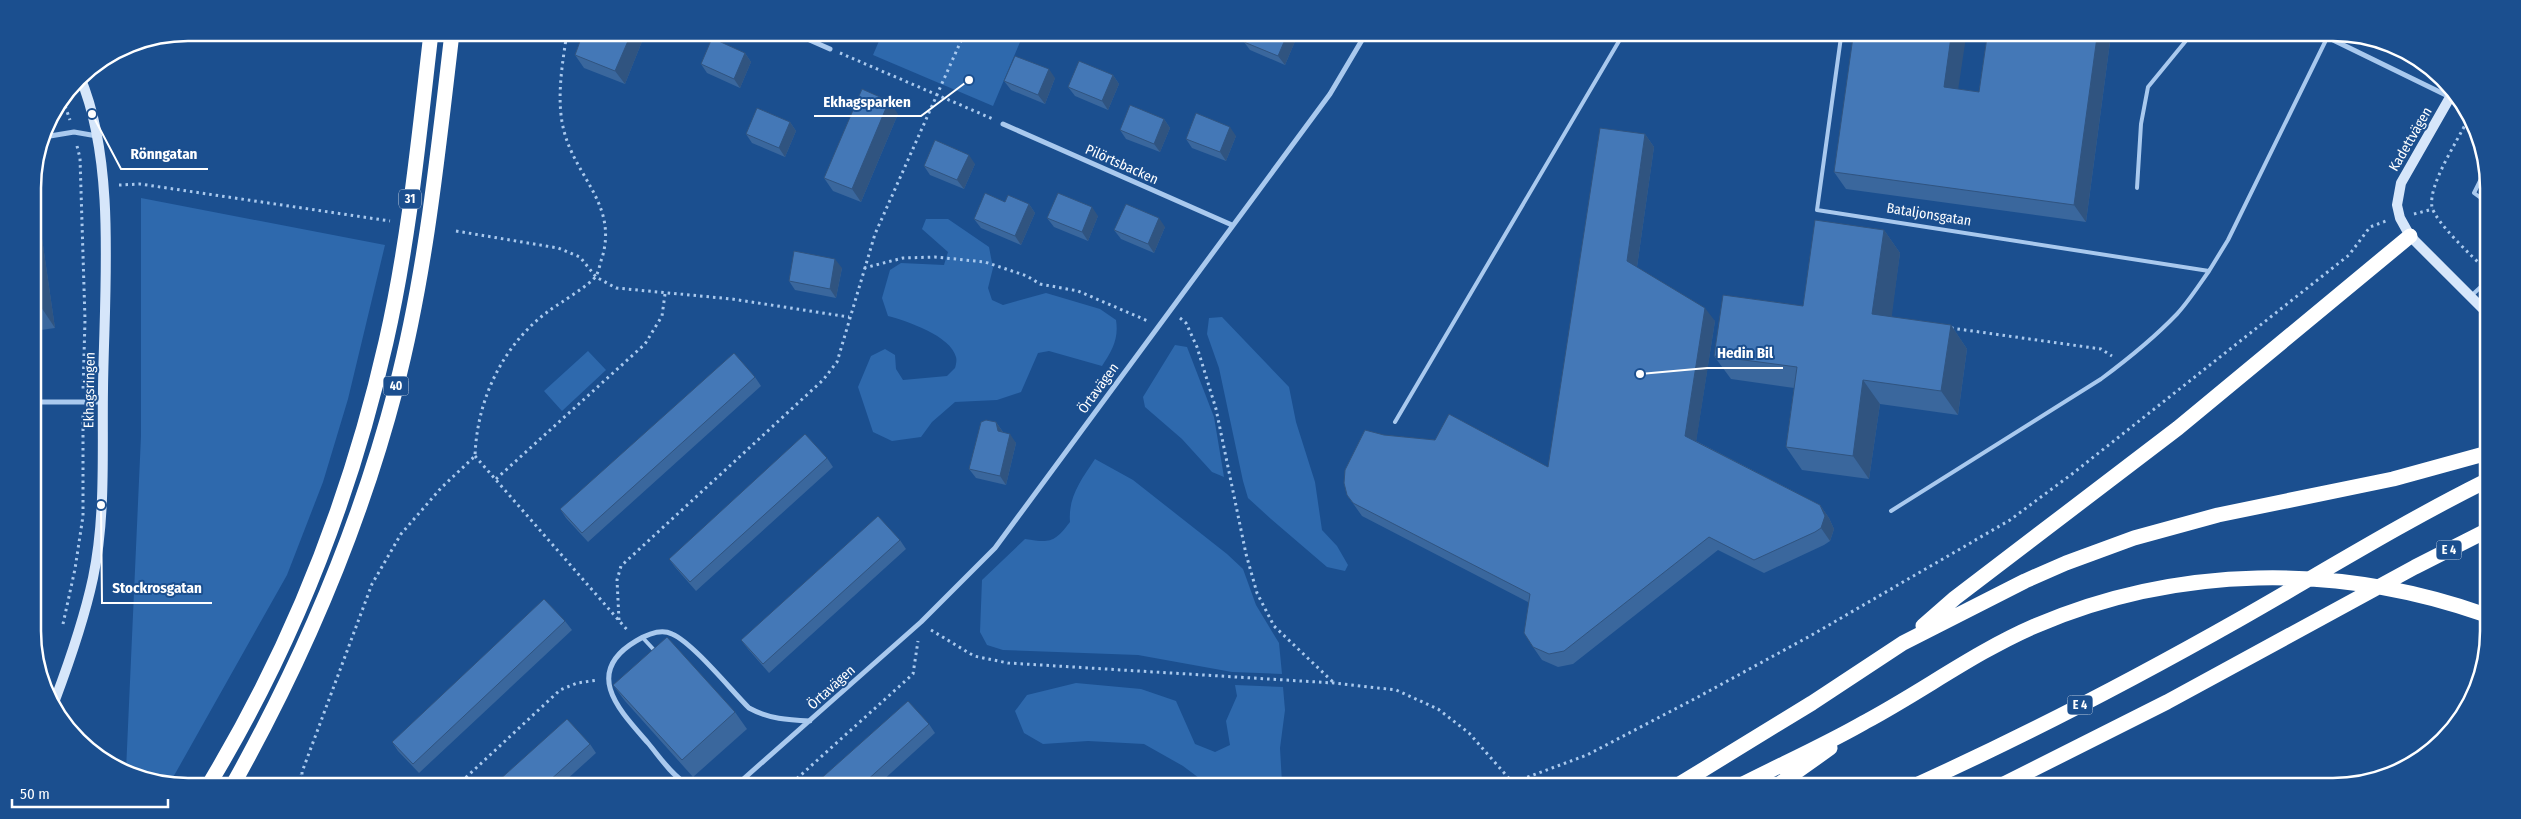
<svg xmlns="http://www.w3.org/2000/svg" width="2521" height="819" viewBox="0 0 2521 819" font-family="'Fira Sans Condensed',sans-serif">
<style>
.green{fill:#2e69ad}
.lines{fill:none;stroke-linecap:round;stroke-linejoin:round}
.path{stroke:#a9c9ee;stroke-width:3;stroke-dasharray:2.5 4;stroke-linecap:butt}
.lane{stroke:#a9c9ee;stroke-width:4}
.street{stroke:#a9c9ee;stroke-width:5}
.secondary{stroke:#d6e6fa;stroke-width:10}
.highway{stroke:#fff;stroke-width:15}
.wall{fill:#3a679d}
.shaded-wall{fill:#305480}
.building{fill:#4478b7;stroke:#305480}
.labels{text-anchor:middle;stroke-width:4;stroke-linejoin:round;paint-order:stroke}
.shield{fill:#1b4f8f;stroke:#bbcadd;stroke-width:1}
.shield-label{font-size:12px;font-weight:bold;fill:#fff}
.street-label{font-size:14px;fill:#fff;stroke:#1b4f8f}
.rim{fill:none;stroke:#fff;stroke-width:2.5}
.leader{fill:none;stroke:#fff;stroke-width:2}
.callout-dot{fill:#fff;stroke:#1b4f8f;stroke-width:2}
.callout-label{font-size:15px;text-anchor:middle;font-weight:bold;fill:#fff;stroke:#1b4f8f;stroke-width:4;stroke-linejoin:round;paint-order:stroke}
</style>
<rect width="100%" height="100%" fill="#1b4f8f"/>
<path class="green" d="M882,34L1023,35L993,106L873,55Z
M141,198L385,245L348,399L323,482L287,575L171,781H148L126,771L141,436Z
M926,219H948L989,247L993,268L988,288L992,300L1003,305L1046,293L1100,309L1116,320C1119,339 1112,351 1102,366L1049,351L1038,353L1021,392L997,400L955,402L932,422L921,437L892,441L873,432L858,387L871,356L885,349L895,355L896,369L903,380L947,376L955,368C956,365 957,360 956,357C951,336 907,321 888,316L882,298L890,270L901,263L944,265L948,252L922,229Z
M1222,317L1289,387L1296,422L1315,482L1322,530L1337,546L1348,565L1345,571L1327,567L1271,519L1248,498L1243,481L1219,368L1207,334L1209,318Z
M1175,345L1187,347L1214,417L1224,477L1212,472L1182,439L1145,407L1143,397Z
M588,351L606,370L562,411L544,391Z
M1095,459L1133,480L1227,554L1243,569L1256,605L1279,643L1282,674L1232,672L1138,655L1003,650L987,645L980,632L982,580L1025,539C1050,543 1054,543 1070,522C1068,497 1081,480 1095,459Z
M1076,683L1141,689L1176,701L1195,744L1215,752L1230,745L1226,721L1237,696L1235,685L1283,687L1285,710L1280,748L1282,783L1207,784L1183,766L1144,744L1088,741L1043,744L1024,733L1015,711L1027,695Z"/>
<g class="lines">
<path class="path" d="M840,53L993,119
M63,100L70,120
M2467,121C2457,142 2428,185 2432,207C2436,223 2472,256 2485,269
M77,146L80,158L85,320L83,391
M119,185L140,184L390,221
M2414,214L2433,209
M456,231L558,248L580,257L596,277L616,288L732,299L849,317
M864,268L903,258L935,257L985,262L1027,276L1040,284L1078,291L1148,321
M1180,318L1186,323L1197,347L1216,409L1246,554L1257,593L1274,626L1334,683
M1951,328L2101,349L2112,356
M475,456L629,632
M496,479L645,344L662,316L665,294
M619,620L617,580L621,566L823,380L837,362L875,234L964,34
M63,624L75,569L83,516V413
M931,630L974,656L1008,663L1334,683L1396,690L1438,709L1469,733L1513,783
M298,781L301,775
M302,781V772L372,584L401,534L441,488L475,456C477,398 504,343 550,310C560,303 591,284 596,276C599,271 600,263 602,258C618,205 576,178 564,131C556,101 562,65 567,33
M461,782L560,690L577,683L598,680
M792,783L913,674L918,641
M1509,784L1587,755L1698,697L1810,636L2010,520L2072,474L2349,255L2370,227L2386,221"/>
<path class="lane" d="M1841,37L1817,210L2209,271L2228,240L2327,38
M2137,188L2141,124L2148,87L2189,37
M2485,201L2474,193L2485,171
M2471,296L2485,283
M1395,422L1622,36
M1891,511L2101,379C2128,359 2154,338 2177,314C2189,301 2199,285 2209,271
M643,638L655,651"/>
<path class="street" d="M796,34L830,49
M2329,38L2450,97
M1003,124L1232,225
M44,137L74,132L97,136
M34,402H103
M684,782C670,773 659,756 648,743C620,711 582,673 636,641C646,635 660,628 672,634C693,643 730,689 749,708C769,719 788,720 810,721
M740,782L921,622L995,548L1330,94L1365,35"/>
<path class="secondary" d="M2453,92L2401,183L2397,205L2400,218L2410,236L2485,311
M55,700C70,660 84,620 93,578C106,516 102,451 103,389C104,294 117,164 80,77"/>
<path class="highway" d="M1923,626L1955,598L2178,428L2410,236
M211,781C292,646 351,496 386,342C409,241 419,136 431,33
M235,781C304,657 360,526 396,388C426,272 438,152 452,33
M1678,785L1812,703L1903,643L2025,581L2066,563L2134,538L2218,515L2393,479L2484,454
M1741,785C1782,764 1825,745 1865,722C1923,691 1975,652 2035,626C2177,565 2338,563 2483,614
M1778,785L1830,748
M1916,785C2027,735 2134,679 2240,619C2321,573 2400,524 2484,482
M2002,785L2167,702L2415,567L2484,532"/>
</g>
<path class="wall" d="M583,33L645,34L625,84L584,68L575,55Z
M1987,37H2107L2110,42L2086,222L1846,189L1834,172L1958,89L1979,92Z
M1296,39L1285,65L1250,50L1244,42Z
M745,53L751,62L740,88L707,73L701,64Z
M1113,75L1119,84L1108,110L1075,96L1068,87Z
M1055,78L1045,104L1011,90L1004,81Z
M898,114L861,202L833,191L824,178Z
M1164,119L1170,128L1160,152L1126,139L1120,130Z
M790,122L796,131L785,157L752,143L746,134Z
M1645,134L1654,147L1637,267L1715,321L1696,441L1820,505L1829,518L1834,529L1830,541L1824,545L1764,573L1718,550L1573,664L1558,667L1542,660L1533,647L1528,602L1362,516L1347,495L1384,435L1435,440L1548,467Z
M1236,136L1226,161L1192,148L1186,139Z
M975,164L964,189L930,175L924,166Z
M33,187L35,190L55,328L34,331Z
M1005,202L1029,204L1035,213L1021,245L981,228L974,219Z
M1098,216L1088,241L1054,227L1047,218Z
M1165,227L1154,253L1121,239L1114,230Z
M1884,230L1900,253L1891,317L1951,325L1967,349L1958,415L1880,404L1869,479L1802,470L1786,447L1794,388L1731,379L1714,356L1803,306Z
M842,268L836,298L795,290L789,281Z
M755,377L761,386L588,542L566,518L560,509Z
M996,422L1003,432L1016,443L1006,485L976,478L969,469Z
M827,458L833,467L696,591L675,567L669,559Z
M900,540L906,549L769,673L748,649L741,640Z
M565,621L572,630L419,773L398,751L392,742Z
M613,685L735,712L747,729L693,777L625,701Z
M929,724L935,733L880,783H816Z
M590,744L596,753L564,782H497Z"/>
<path class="shaded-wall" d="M631,34H645L625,84L615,71Z
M1287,35H1293L1296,39L1285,65L1278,56Z
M1951,37H1966L1956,104L1944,87Z
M2097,37H2107L2110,42L2086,222L2074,205Z
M745,53L751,62L740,88L734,79Z
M1049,69L1055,78L1045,104L1038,95Z
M1113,75L1119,84L1108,110L1102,101Z
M889,101L898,114L861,202L852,189Z
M1164,119L1170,128L1160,152L1154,144Z
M790,122L796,131L785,157L779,148Z
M1230,127L1236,136L1226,161L1220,152Z
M1645,134L1654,147L1636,274L1627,261Z
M969,155L975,164L964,189L957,180Z
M33,187L35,190L55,328L39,304L33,265Z
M1029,204L1035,213L1021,245L1015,236Z
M1092,207L1098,216L1088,241L1082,232Z
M1159,218L1165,227L1154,253L1148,244Z
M1884,230L1900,253L1889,338L1872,314Z
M835,259L842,268L836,298L830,289Z
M1705,308L1715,321L1695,449L1685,436Z
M1951,325L1967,349L1958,415L1941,391Z
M1863,380L1880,404L1869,479L1853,456Z
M996,422L1002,431L1005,440L998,431Z
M1010,434L1016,443L1006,485L1000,476Z
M1820,505L1829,518L1834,529L1830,541L1821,528Z"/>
<path class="building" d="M583,33L631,34L615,71L575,55Z
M1247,35H1287L1278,56L1244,42Z
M1853,37H1951L1944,87L1979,92L1987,37H2097L2074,205L1834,172Z
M712,38L745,53L734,79L701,64Z
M1015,56L1049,69L1038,95L1004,81Z
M1079,61L1113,75L1102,101L1068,87Z
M862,89L889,101L852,189L824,178Z
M1130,105L1164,119L1154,144L1120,130Z
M757,108L790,122L779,148L746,134Z
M1196,113L1230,127L1220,152L1186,139Z
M1600,128L1645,134L1627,261L1705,308L1685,436L1820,505L1825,516L1821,528L1815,532L1754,560L1709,537L1564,651L1549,654L1533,647L1524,633L1530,594L1353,503L1347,495L1344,483L1345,470L1365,430L1384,435L1435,440L1449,414L1548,467Z
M935,140L969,155L957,180L924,166Z
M985,193L1005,202L1008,195L1029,204L1015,236L974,219Z
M1058,193L1092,207L1082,232L1047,218Z
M1126,204L1159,218L1148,244L1114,230Z
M1815,220L1884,230L1872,314L1951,325L1941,391L1863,380L1853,456L1786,447L1797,367L1714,356L1723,295L1803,306Z
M794,251L835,259L830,289L789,281Z
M33,265L39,304L34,305Z
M734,353L755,377L582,533L560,509Z
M986,420L996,422L998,431L1010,434L1000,476L969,469L981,422Z
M805,434L827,458L690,582L669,559Z
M878,516L900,540L763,664L741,640Z
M544,599L565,621L413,764L392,742Z
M667,637L735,712L682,760L613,685Z
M908,701L929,724L864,783H816Z
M567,719L590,744L548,782H497Z"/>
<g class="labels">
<g class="shield">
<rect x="399" y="189.5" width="22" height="19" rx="4"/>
<rect x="383.5" y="376.5" width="25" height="19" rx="4"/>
<rect x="2436.5" y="540.5" width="25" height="19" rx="4"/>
<rect x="2067.5" y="695.5" width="25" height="19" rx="4"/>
</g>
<g class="shield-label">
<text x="410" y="203">31</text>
<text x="396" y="390">40</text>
<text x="2449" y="554">E 4</text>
<text x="2080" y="709">E 4</text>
</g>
<g class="street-label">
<text transform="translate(2410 139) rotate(-60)" y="5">Kadettvägen</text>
<text transform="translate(1122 164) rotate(24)" y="5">Pilörtsbacken</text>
<text transform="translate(1929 214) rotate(9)" y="5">Bataljonsgatan</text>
<text transform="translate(1098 388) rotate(-54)" y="5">Örtavägen</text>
<text transform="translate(89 390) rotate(-89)" y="5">Ekhagsringen</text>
<text transform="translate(831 687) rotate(-42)" y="5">Örtavägen</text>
</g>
</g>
<path d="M0 0H2521V819H0ZM188 41H2333A147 147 0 0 1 2480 188V631A147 147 0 0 1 2333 778H188A147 147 0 0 1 41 631V188A147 147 0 0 1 188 41Z" fill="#1b4f8f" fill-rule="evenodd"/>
<path class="rim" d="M188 41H2333A147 147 0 0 1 2480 188V631A147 147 0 0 1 2333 778H188A147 147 0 0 1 41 631V188A147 147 0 0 1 188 41Z"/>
<path class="leader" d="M969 80L921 116H814M92 114L121 169H208M1640 374L1707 368H1783M101 505L102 603H212"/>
<g class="callout-dot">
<circle cx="969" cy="80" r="5"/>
<circle cx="92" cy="114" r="5"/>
<circle cx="1640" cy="374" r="5"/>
<circle cx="101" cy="505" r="5"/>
</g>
<g class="callout-label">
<text x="867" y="107">Ekhagsparken</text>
<text x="164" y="159">Rönngatan</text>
<text x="1745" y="358">Hedin Bil</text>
<text x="157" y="593">Stockrosgatan</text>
</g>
<path d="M12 799v8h156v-8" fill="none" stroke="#ffffff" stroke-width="2.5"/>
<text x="20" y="799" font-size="15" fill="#ffffff" stroke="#1b4f8f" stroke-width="4" paint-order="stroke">50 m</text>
</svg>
